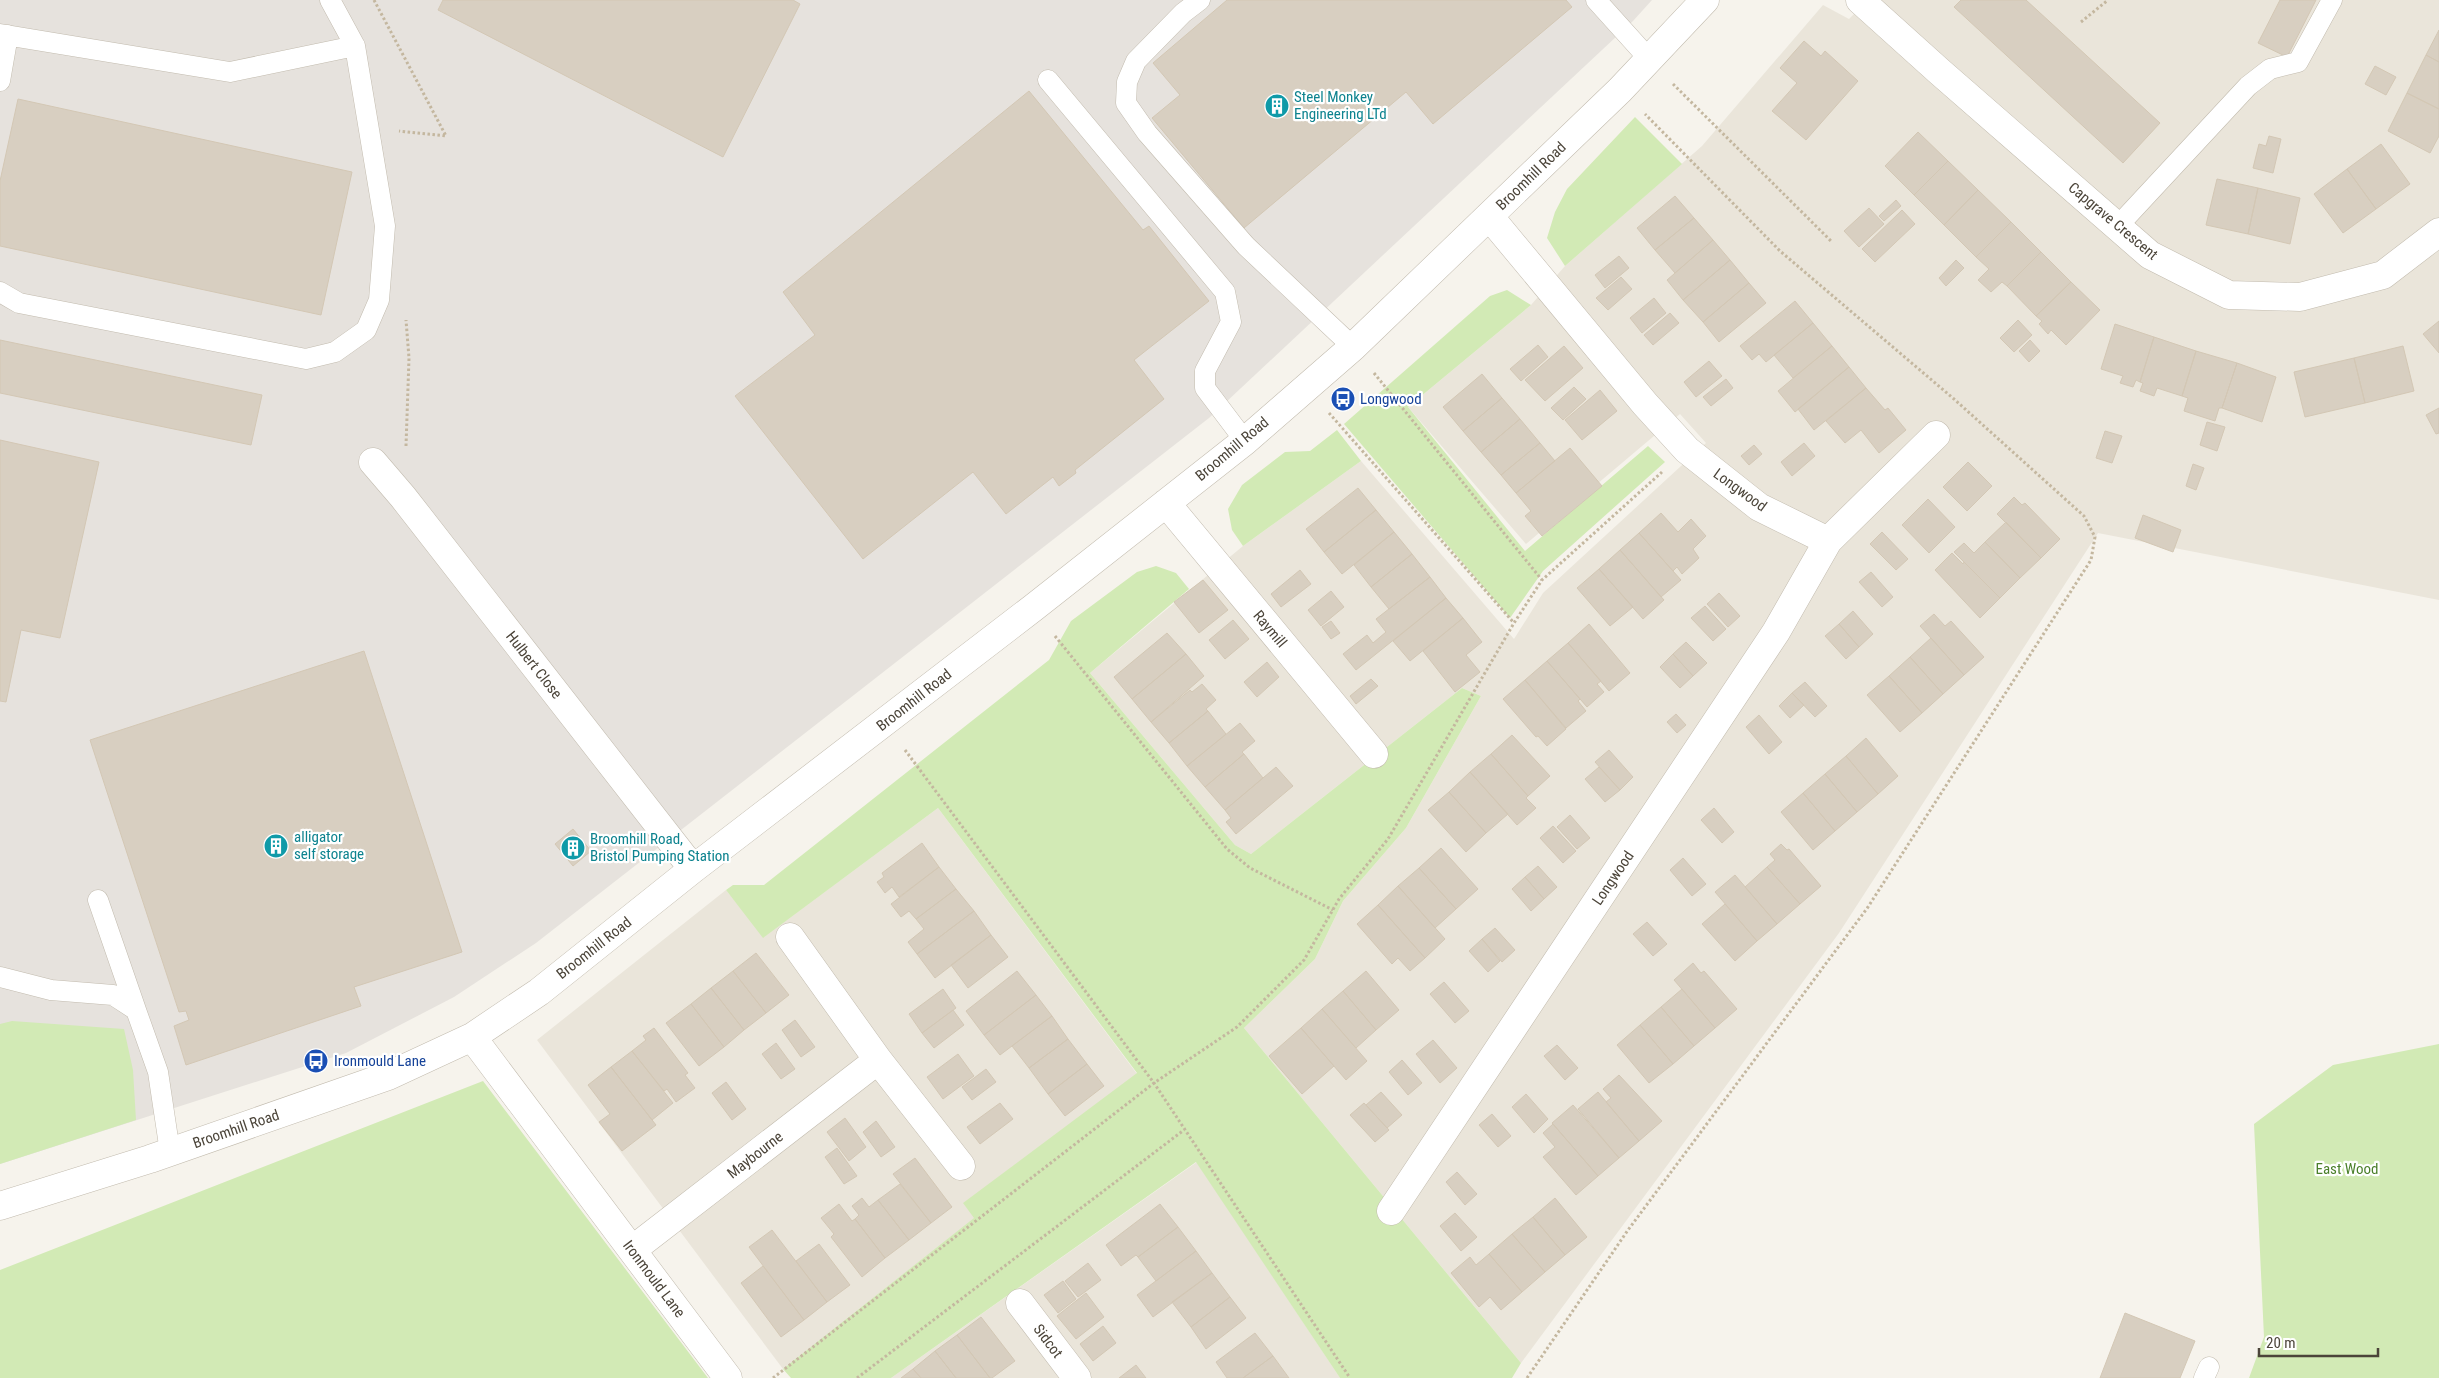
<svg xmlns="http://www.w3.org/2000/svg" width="2439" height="1378" viewBox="0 0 2439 1378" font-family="'Roboto Condensed',sans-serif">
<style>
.residential{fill:#eae5da}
.industrial{fill:#e6e2dd}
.green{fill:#d2eab5}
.building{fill:#d8cfc1;stroke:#d3c7b4}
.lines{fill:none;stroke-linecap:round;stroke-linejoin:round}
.lane-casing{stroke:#c2bbae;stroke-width:21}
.street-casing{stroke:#c2bbae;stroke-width:29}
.path{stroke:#c4b79f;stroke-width:3;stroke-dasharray:2.5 2.5;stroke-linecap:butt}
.lane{stroke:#fff;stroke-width:20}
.street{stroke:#fff;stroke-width:28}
.labels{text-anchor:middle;stroke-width:4.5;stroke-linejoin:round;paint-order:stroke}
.culture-label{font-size:15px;fill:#0d838f;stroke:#fff;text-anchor:start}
.street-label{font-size:15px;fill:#4b4439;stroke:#fff}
.transit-label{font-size:15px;fill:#164399;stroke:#fff;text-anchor:start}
.park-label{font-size:15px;fill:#4a7f2a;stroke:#fff}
</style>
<rect width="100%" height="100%" fill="#f6f3ec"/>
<path class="residential" d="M1868,0H2439V600L2098,533L1839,933L1521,1363L1244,1028L1315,959L1343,901L1406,828L1481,696L1462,688L1251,854L1235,845L1090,673L1243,546L1361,461L1514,639L1543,593L1706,443L1680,414L1526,544L1408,407L1531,305L1565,266L1702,146L1823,5L1849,19Z
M938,808L1137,1074L964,1203L975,1218L783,1369L537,1040L726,890L764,937Z
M1197,1162L1340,1378H891Z"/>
<path class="industrial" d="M0,0H1652L1633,21L1209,418L536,943L454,997L346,1053L0,1164Z"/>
<path class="green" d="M1635,117L1682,164L1565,266L1547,238L1555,212L1567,189Z
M1507,290L1531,305L1408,407L1525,551L1648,446L1665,462L1543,571L1510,618L1344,424L1490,296Z
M1337,430L1361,461L1243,546L1232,530L1228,509L1242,485L1285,452L1310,451Z
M1156,566L1176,573L1189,589L1090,673L1235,845L1251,854L1462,688L1481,696L1406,828L1343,901L1315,959L1244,1028L1521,1363L1512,1378H1340L1196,1162L891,1378H791L783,1369L974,1218L963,1203L1137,1073L938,808L763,938L726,890L733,885H764L1049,660L1071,621L1137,572Z
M12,1021L124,1029L133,1070L136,1120L0,1164V1024Z
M2439,1044V1378H2249L2264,1337L2254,1124L2333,1065Z
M483,1081L708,1378H0V1270Z"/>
<path class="building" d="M443,0H793L800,4L723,157L438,10Z
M1227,0H1566L1572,7L1433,124L1406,92L1244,228L1152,118L1180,95L1153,63Z
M1961,0H2026L2160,123L2123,163L1954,7Z
M2280,0H2316L2287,57L2258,43Z
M2439,30V62L2426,55Z
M1804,41L1821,56L1825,51L1858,81L1806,140L1772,111L1797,83L1780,68Z
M2426,55L2439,62V109L2407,93Z
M2375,66L2396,77L2386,95L2365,84Z
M1029,91L1143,230L1149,226L1209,301L1134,360L1164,399L1075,470L1076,473L1059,486L1053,477L1006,514L973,472L863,559L735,396L815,335L783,292Z
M2407,93L2439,109V136L2430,153L2388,131Z
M18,99L352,172L321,315L0,246V181Z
M1918,132L1948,161L1914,195L1885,166Z
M2269,136L2281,139L2273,173L2253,168L2259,144L2266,146Z
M2381,144L2410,184L2376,209L2347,169Z
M1948,161L1978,190L1944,225L1914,195Z
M2347,169L2376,209L2343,233L2314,194Z
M2217,179L2258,188L2248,234L2206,225Z
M2258,188L2300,198L2290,244L2248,234Z
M1978,190L2011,222L1976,257L1944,225Z
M1675,196L1694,218L1655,250L1637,228Z
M1896,200L1901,206L1884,221L1879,216Z
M1869,208L1884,224L1859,247L1844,231Z
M1902,210L1915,224L1875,262L1862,249Z
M1694,218L1713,240L1675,273L1655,250Z
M2011,222L2041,252L2007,286L2002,282L1991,292L1978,280L1989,269L1976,257Z
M1713,240L1730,260L1683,300L1667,280Z
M2041,252L2071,282L2036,316L2007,286Z
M1619,256L1629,268L1605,288L1595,275Z
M1730,260L1749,283L1703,322L1683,300Z
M1956,260L1964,268L1946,286L1939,278Z
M1621,277L1632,289L1608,310L1596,298Z
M2071,282L2100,310L2066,345L2051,330L2048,334L2039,324L2042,321L2036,316Z
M1749,283L1766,303L1719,342L1703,322Z
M1654,298L1666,313L1642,333L1630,318Z
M1795,301L1813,323L1766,362L1759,354L1752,360L1740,346Z
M1670,313L1679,323L1653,345L1644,335Z
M2018,320L2032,335L2014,352L2000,338Z
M2439,321V353L2423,334Z
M1813,323L1832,346L1793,378L1774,355Z
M2115,324L2154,337L2140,382L2136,380L2133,387L2120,383L2123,376L2101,369Z
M2154,337L2196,351L2182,396L2157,388L2154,396L2140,391L2143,383L2140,382Z
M0,340L262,395L251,445L0,393Z
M2030,340L2040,351L2029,362L2019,351Z
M1538,345L1548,357L1521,381L1510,369Z
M1564,346L1583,368L1545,401L1525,380Z
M1832,346L1849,367L1795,412L1778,391Z
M2403,346L2414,391L2365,403L2354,358Z
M2196,351L2237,363L2222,408H2219L2215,421L2184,411L2188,398L2182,396Z
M2354,358L2365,403L2305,417L2294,372Z
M1709,361L1722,376L1696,397L1684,382Z
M2237,363L2276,377L2262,422L2222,408Z
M1849,367L1866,388L1814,430L1798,409Z
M1482,374L1502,398L1463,431L1443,407Z
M1726,379L1733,388L1711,406L1703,397Z
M1574,387L1586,399L1563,420L1551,408Z
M1866,388L1885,410L1888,408L1906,430L1879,453L1861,430L1845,443L1826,421Z
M1600,390L1617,411L1582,440L1565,420Z
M1502,398L1520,419L1481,452L1463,431Z
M2439,408V433L2436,434L2426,415Z
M1520,419L1540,443L1501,475L1481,452Z
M2207,422L2225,427L2217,451L2200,445Z
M2105,431L2122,436L2112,463L2096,458Z
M0,440L99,462L60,638L21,630L6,702L0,701Z
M1540,443L1555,461L1516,493L1501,475Z
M1804,443L1815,456L1792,476L1781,462Z
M1754,445L1762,454L1749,465L1741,456Z
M1570,448L1602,486L1542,536L1525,516L1531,511L1516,493Z
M1968,462L1992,486L1967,511L1943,487Z
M2193,464L2204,468L2196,490L2186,486Z
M1358,488L1376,510L1324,552L1306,529Z
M2014,497L2022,505L2025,503L2060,539L2041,558L1997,514Z
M1928,499L1955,527L1929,553L1902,525Z
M1376,510L1394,532L1342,574L1324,552Z
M1661,513L1678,532L1691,519L1706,536L1693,549L1699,558L1682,574L1677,567L1673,571L1639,533Z
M2143,515L2181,530L2173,552L2135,538Z
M2006,522L2041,558L2020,578L1985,542Z
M1394,532L1412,554L1371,587L1354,565Z
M1882,532L1908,559L1896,570L1870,544Z
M1639,533L1681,580L1661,597L1620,550Z
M1985,542L2020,578L2000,598L1954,552L1964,543L1974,553Z
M1620,550L1664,600L1643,619L1599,569Z
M1952,553L1963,564L1964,562L2000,598L1980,618L1935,570Z
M1412,554L1430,577L1389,609L1371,587Z
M1599,569L1633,607L1610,626L1577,588Z
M1300,570L1311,584L1281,607L1271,594Z
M1871,572L1893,597L1882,607L1859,582Z
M1430,577L1446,598L1356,670L1343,654L1367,635L1373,643L1386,632L1376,619Z
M1203,580L1228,610L1199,633L1174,602Z
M1331,591L1344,607L1321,626L1308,610Z
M1719,593L1740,616L1728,627L1707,604Z
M1446,598L1463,618L1410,661L1393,641Z
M1705,606L1726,629L1713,641L1691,618Z
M1853,611L1873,634L1859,647L1839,624Z
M1934,614L1945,626L1951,621L1984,657L1964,675L1920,626Z
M1463,618L1482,642L1466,655L1480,672L1455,692L1423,651Z
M1233,620L1249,639L1225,659L1209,640Z
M1331,621L1340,633L1331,639L1322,627Z
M1589,624L1630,673L1609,691L1568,643Z
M1839,624L1859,647L1846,659L1825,636Z
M1167,633L1186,654L1132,699L1114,677Z
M1931,638L1964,675L1943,694L1910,657Z
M1686,642L1707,663L1693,676L1673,654Z
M1568,643L1601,681L1597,684L1604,692L1587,707L1547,661Z
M364,651L462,952L354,987L361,1006L186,1065L174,1026L189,1020L186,1011L179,1012L90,740Z
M1186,654L1204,676L1151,722L1132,699Z
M1673,654L1693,676L1680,688L1660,667Z
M1910,657L1943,694L1922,713L1889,676Z
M1547,661L1580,699L1578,701L1586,711L1566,728L1525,680Z
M1267,662L1279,677L1257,697L1244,682Z
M1889,676L1922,713L1900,732L1867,695Z
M1371,679L1378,686L1356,704L1350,696Z
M1525,680L1566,729L1547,746L1538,736L1536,737L1503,699Z
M1805,682L1827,706L1815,717L1792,693Z
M1202,684L1216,700L1206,709L1208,711L1169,743L1151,722L1190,690L1192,692Z
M1792,693L1804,705L1790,718L1779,706Z
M1208,711L1226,734L1187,766L1169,743Z
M1676,714L1686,725L1677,733L1667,722Z
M1759,715L1782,742L1769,754L1746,727Z
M1240,723L1255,741L1242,752L1244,754L1205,787L1187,766Z
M1512,735L1550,776L1528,796L1491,754Z
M1866,738L1898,776L1878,794L1846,756Z
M1609,750L1633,777L1620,790L1595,762Z
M1244,754L1263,778L1225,810L1205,787Z
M1491,754L1528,796L1526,798L1536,808L1517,825L1470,772Z
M1846,756L1878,794L1857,812L1825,774Z
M1276,767L1293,786L1236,834L1226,822L1231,818L1225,810Z
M1599,767L1620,790L1605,802L1585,779Z
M1470,772L1508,814L1486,833L1449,792Z
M1825,774L1857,812L1835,831L1803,793Z
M1449,792L1486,833L1466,852L1428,810Z
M1803,793L1835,831L1813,850L1781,812Z
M1714,808L1734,832L1722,843L1701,820Z
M1570,815L1590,838L1577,849L1557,827Z
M1553,826L1576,851L1563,863L1540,838Z
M573,829L591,851L573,866L555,844Z
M922,843L939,867L899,897L892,887L885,893L877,882L884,877L882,873Z
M1781,844L1787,850L1789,849L1821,886L1800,904L1767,867L1775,860L1770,854Z
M1441,848L1478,889L1456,909L1419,868Z
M1683,858L1706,884L1692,896L1670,870Z
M1538,866L1557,887L1544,899L1525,877Z
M939,867L956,889L916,919L909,911L901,917L891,904Z
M1767,867L1800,904L1777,924L1745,887Z
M1419,868L1456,909L1435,928L1398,886Z
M1735,875L1777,924L1757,941L1715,892Z
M1525,877L1544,899L1531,911L1512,889Z
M1398,886L1445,939L1425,958L1378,905Z
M956,889L974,911L917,954L908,942L924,929L916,919Z
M1725,904L1757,941L1735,961L1702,924Z
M1378,905L1425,958L1410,971L1398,958L1392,964L1357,924Z
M974,911L991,935L935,978L917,954Z
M1647,922L1667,944L1653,956L1633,934Z
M1495,928L1515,950L1502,962L1482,939Z
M991,935L1008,957L968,988L951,965Z
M1482,939L1500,961L1488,972L1469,951Z
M756,953L789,995L766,1013L733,971Z
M1693,963L1701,973L1704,971L1737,1009L1715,1028L1674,980Z
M733,971L766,1013L744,1030L711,988Z
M1017,971L1036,995L984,1035L966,1011Z
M1366,971L1399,1010L1376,1030L1343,991Z
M1444,982L1469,1011L1455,1023L1430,994Z
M711,988L744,1030L724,1047L691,1004Z
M943,989L956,1008L922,1033L909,1014Z
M1682,989L1715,1028L1694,1046L1661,1007Z
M1343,991L1376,1030L1356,1048L1322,1009Z
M1036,995L1052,1016L1000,1055L984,1035Z
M691,1004L724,1047L699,1066L666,1023Z
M1661,1007L1694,1046L1673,1064L1640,1025Z
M1322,1009L1367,1061L1346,1080L1301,1028Z
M953,1010L964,1025L934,1048L922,1033Z
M1052,1016L1068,1039L1029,1068L1012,1046Z
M795,1020L815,1047L801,1057L782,1030Z
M1640,1025L1673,1064L1649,1083L1617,1045Z
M654,1028L688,1073L685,1075L695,1088L676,1102L667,1089L664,1091L632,1051L646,1040L643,1036Z
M1301,1028L1334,1066L1302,1094L1269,1056Z
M1068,1039L1087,1064L1048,1094L1029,1068Z
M1433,1040L1457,1068L1440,1083L1416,1054Z
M776,1043L795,1069L781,1079L762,1054Z
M1557,1045L1578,1068L1565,1080L1544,1056Z
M632,1051L673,1103L652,1120L611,1067Z
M958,1054L974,1076L943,1099L927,1077Z
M1402,1060L1422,1083L1408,1095L1389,1072Z
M1087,1064L1104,1086L1065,1116L1048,1094Z
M611,1067L656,1125L622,1151L599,1122L610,1114L588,1085Z
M986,1069L996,1082L972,1100L962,1087Z
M1619,1075L1662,1121L1639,1141L1606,1102L1611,1098L1603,1089Z
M726,1082L746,1109L732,1120L712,1093Z
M1381,1092L1402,1115L1387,1128L1366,1105Z
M1598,1092L1639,1141L1619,1158L1578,1109Z
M1526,1094L1548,1119L1534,1133L1512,1107Z
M1000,1103L1013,1119L980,1144L967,1127Z
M1364,1103L1389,1130L1375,1142L1350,1115Z
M1573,1105L1619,1158L1598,1176L1552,1123Z
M1492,1114L1511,1136L1498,1147L1479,1125Z
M845,1118L866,1147L849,1161L827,1132Z
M876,1121L895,1147L881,1157L863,1132Z
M1553,1124L1598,1176L1576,1195L1543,1157L1555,1147L1543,1133Z
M837,1148L857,1176L844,1184L825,1157Z
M915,1158L952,1207L931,1223L893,1174Z
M1457,1172L1477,1194L1465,1205L1446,1182Z
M900,1184L931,1223L909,1240L878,1200Z
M862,1198L869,1207L878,1200L909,1240L885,1258L855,1219L859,1215L852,1206Z
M1555,1198L1587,1237L1565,1255L1533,1217Z
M839,1204L852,1221L855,1219L885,1258L862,1277L831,1237L834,1234L821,1218Z
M1160,1204L1178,1227L1138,1257L1136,1255L1121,1266L1106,1245Z
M1455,1213L1477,1237L1461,1251L1440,1226Z
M1533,1217L1565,1255L1545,1272L1512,1234Z
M1178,1227L1196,1251L1156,1281L1138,1257Z
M772,1230L827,1302L804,1320L749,1247Z
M1512,1234L1545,1272L1522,1292L1489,1254Z
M819,1244L850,1285L827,1302L796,1261Z
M1196,1251L1212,1273L1153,1317L1137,1295Z
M1489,1254L1522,1292L1501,1310L1490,1297L1479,1307L1451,1273L1470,1257L1476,1265Z
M1088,1263L1101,1280L1078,1297L1065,1281Z
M763,1266L804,1320L781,1337L741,1283Z
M1212,1273L1230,1297L1191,1327L1172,1302Z
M1063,1281L1076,1299L1058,1313L1044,1295Z
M1086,1293L1104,1317L1076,1339L1057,1316Z
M1230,1297L1246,1318L1206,1349L1191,1327Z
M2125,1313L2195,1341L2180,1378H2100Z
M981,1317L1015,1361L992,1378H990L957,1335Z
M1103,1326L1116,1343L1093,1361L1080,1344Z
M1255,1333L1273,1356L1243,1378H1227L1216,1362Z
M957,1335L990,1378H956L935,1351Z
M935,1351L956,1378H921L913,1369Z
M1273,1356L1289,1378H1243Z
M1136,1365L1146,1378H1119Z
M913,1369L921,1378H901Z"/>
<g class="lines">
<defs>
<path id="lane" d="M1200,0L1183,13L1136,61L1127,82L1126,103L1147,133L1246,246L1353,347
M1596,0L1650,60
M0,34L230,72L355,46L330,0
M1048,80L1225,292L1231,322L1205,371V388L1245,441
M0,81L8,35
M2117,227L2248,86L2270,69L2298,62L2332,0
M0,292L19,303L306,359L335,352L366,330L379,300L385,226L355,46
M98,900L136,1010
M0,977L51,990L113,995L136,1010L158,1072L170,1152
M2204,1378L2209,1367"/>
<path id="street" d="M1860,0L1940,72L2150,255L2229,295L2300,297L2383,275L2439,232
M1489,216L1645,404L1687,450L1759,507L1828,541
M373,462L403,497L693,869
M1166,503L1374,754
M790,937L878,1060L961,1166
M472,1037L728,1378
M0,1206L150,1159L388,1076L472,1037L539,992L693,869L1033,608L1245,441L1353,347L1620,90L1705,0
M1391,1211L1776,632L1828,541L1936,435
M632,1250L878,1060
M1020,1303L1077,1378"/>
</defs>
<use href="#lane" class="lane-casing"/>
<use href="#street" class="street-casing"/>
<path class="path" d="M374,0L446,136L399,131
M2081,22L2108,0
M1673,84L1831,241
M1374,373L1542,580
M1329,413L1514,623
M406,446L409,358L406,320
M1055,636L1227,849L1250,868L1333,910
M905,750L1154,1083L1350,1378
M773,1378L1154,1083L1237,1027L1304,960L1339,899L1388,839L1514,623L1542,580L1662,472
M857,1378L1184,1130
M1527,1378L1628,1230L1868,907L2091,560L2095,537L2084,516L1954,399L1780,251L1645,114"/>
<use href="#lane" class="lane"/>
<use href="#street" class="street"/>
</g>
<defs>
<symbol id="building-disc" viewBox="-11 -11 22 22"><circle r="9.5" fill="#0f9aa8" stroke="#fff"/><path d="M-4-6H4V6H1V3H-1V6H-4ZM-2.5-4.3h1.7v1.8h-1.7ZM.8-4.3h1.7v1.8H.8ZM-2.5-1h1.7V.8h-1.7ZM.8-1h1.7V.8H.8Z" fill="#fff"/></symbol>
<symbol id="bus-disc" viewBox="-11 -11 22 22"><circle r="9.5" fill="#1a4fb4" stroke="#fff"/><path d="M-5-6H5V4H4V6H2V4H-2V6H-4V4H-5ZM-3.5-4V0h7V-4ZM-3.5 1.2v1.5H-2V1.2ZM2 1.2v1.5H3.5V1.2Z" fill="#fff"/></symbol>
</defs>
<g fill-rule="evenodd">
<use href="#building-disc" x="1263" y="92" width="28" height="28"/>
<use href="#bus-disc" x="1329" y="385" width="28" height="28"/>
<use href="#building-disc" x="262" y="832" width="28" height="28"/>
<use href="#building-disc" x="559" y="834" width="28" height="28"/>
<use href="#bus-disc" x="302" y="1047" width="28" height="28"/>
</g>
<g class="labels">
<g class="culture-label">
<text x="1294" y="102">Steel Monkey<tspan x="1294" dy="17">Engineering LTd</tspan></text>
<text x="294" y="842">alligator<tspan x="294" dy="17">self storage</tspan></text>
<text x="590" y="844">Broomhill Road,<tspan x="590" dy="17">Bristol Pumping Station</tspan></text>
</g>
<g class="street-label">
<text transform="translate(1531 176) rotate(-44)" y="5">Broomhill Road</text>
<text transform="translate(2113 221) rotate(40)" y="5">Capgrave Crescent</text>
<text transform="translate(1232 449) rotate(-40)" y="5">Broomhill Road</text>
<text transform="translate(1740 490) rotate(36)" y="5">Longwood</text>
<text transform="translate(1270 629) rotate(50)" y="5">Raymill</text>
<text transform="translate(534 665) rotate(52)" y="5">Hulbert Close</text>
<text transform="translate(914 700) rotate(-38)" y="5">Broomhill Road</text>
<text transform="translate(1613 878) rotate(-56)" y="5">Longwood</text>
<text transform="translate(594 948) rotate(-38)" y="5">Broomhill Road</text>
<text transform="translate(236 1129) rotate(-19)" y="5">Broomhill Road</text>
<text transform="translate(755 1155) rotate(-38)" y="5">Maybourne</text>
<text transform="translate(654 1279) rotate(53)" y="5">Ironmould Lane</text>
<text transform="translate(1048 1341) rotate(53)" y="5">Sidcot</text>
</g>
<g class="transit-label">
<text x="1360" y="404">Longwood</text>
<text x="334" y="1066">Ironmould Lane</text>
</g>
<g class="park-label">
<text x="2347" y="1174">East Wood</text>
</g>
</g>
<path d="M2259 1348v8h119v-8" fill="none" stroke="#4b4439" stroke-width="2.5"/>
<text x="2266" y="1348" font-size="15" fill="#4b4439" stroke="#ffffff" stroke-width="4" paint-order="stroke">20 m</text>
</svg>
